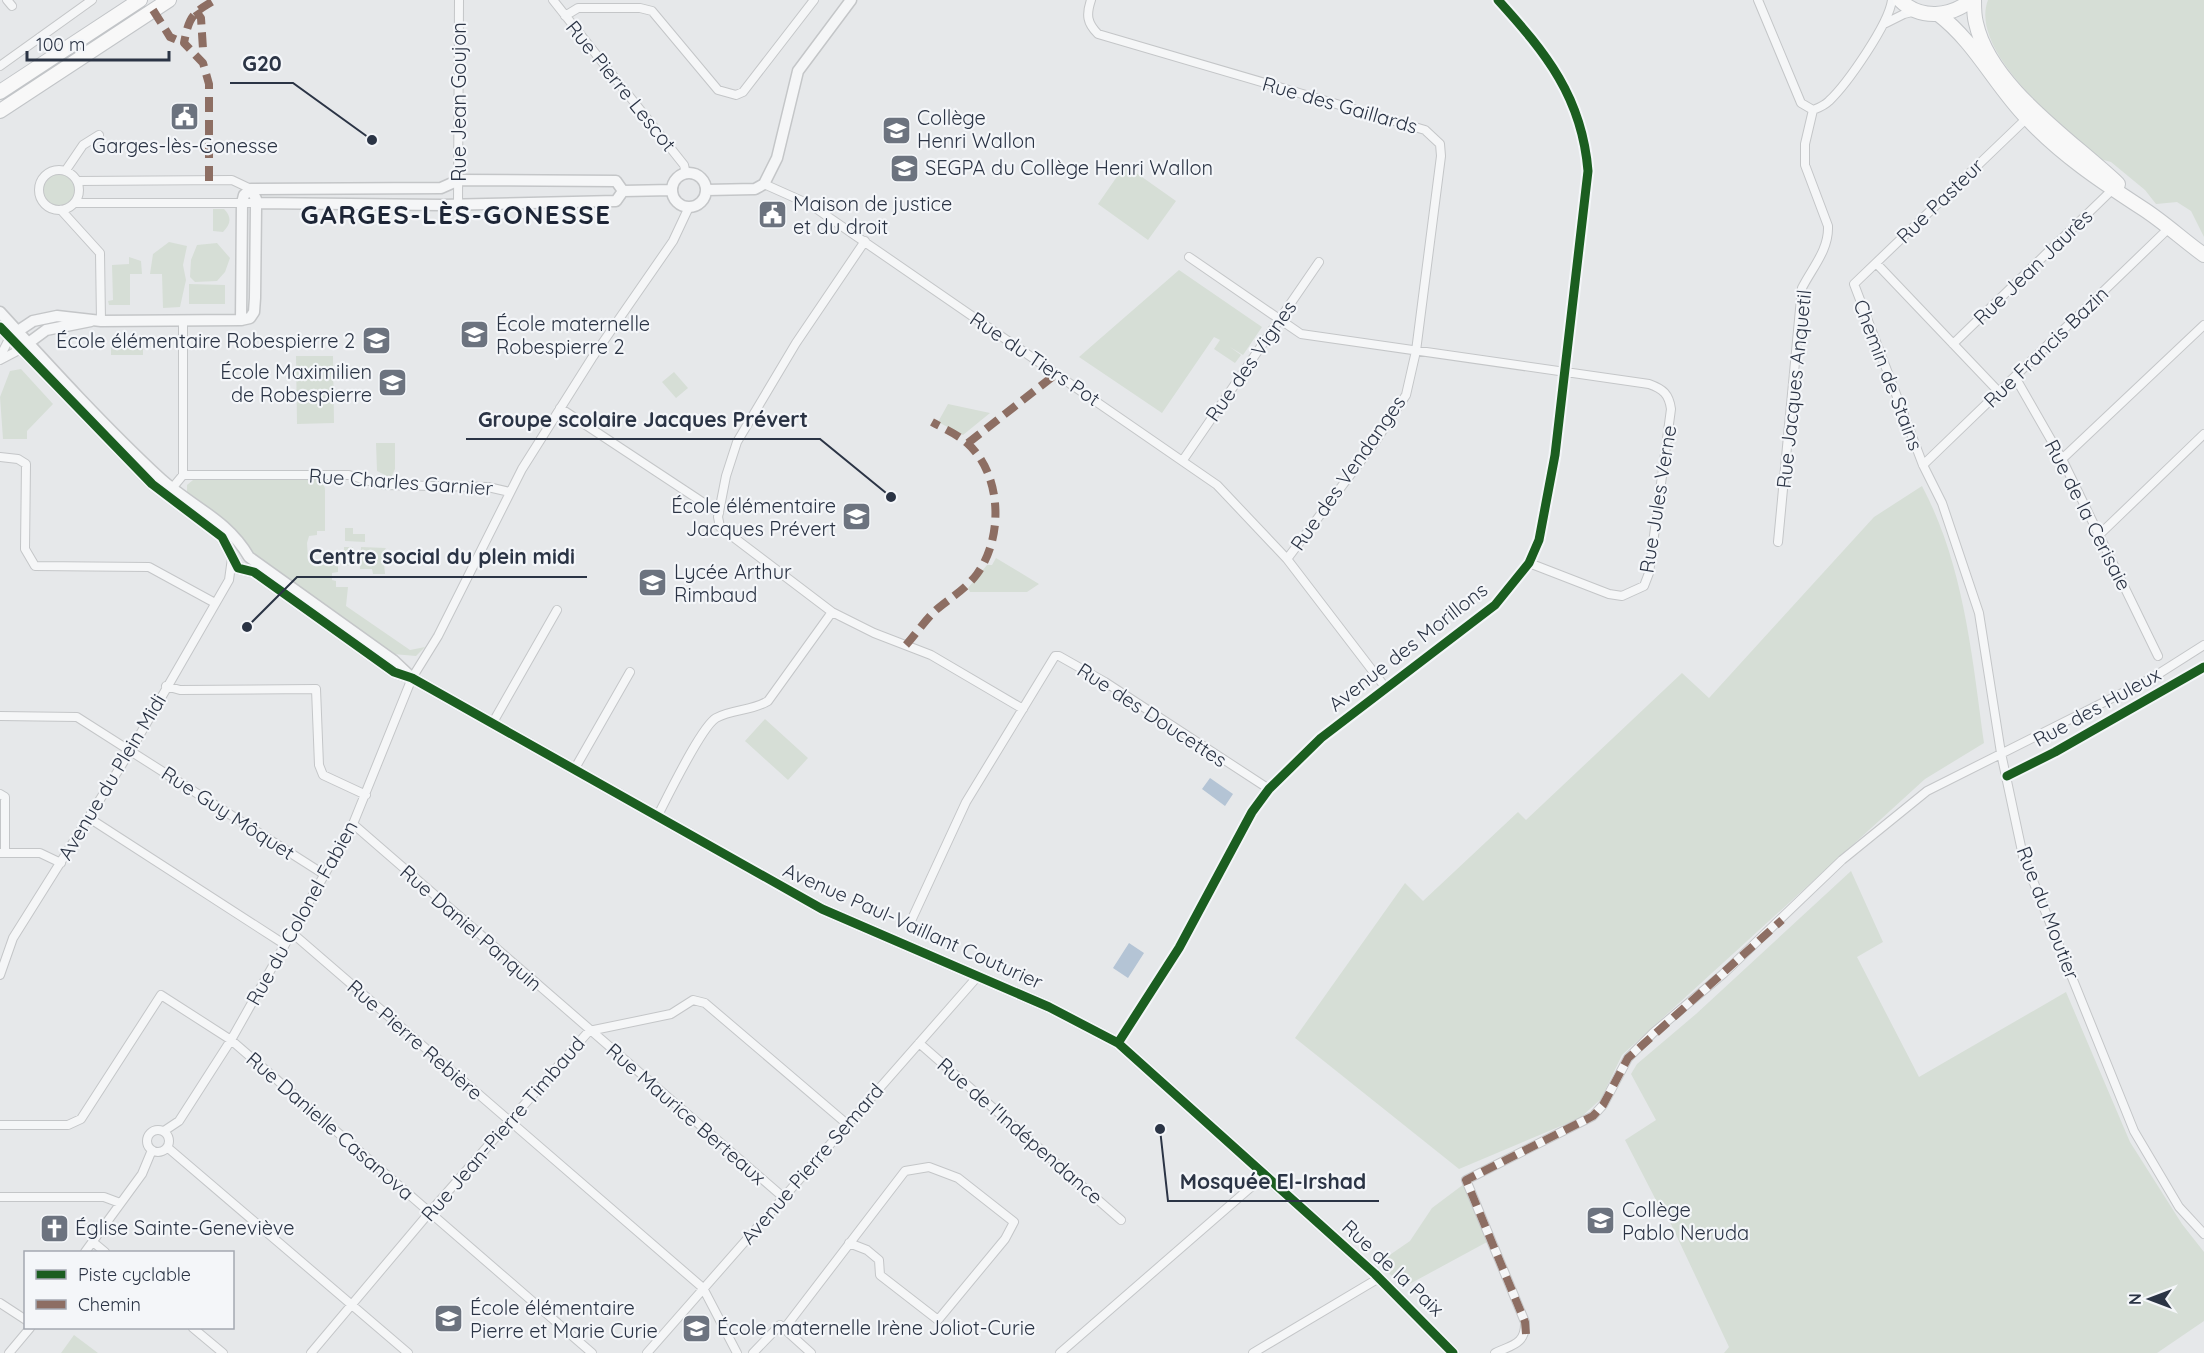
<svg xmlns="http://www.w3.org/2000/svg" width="2204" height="1353" viewBox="0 0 2204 1353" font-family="Quicksand,sans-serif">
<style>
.green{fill:#d6ded6}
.water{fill:#b4c4d5}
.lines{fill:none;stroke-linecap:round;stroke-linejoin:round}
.minor-casing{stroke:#c4c6c8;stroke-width:10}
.tertiary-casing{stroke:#c4c6c8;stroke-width:13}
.primary-casing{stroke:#c2c5c8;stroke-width:16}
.minor{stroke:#f5f6f7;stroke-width:8}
.tertiary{stroke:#f5f6f7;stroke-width:10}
.primary{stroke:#f8f8f8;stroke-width:14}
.quiet{stroke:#8d6e63;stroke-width:8;stroke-dasharray:15 8;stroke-linecap:butt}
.cycleway-casing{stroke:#f4f6f9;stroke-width:13}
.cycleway{stroke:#1b5e20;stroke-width:9}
.labels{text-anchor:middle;stroke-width:4.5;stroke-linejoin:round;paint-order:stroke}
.street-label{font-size:20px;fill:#2b3445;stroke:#f4f6f9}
.poi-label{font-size:20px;fill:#2b3445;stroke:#f4f6f9;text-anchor:start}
.district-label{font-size:26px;font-weight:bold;letter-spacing:1.5px;fill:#1d2536;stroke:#f4f6f9}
.leader{fill:none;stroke:#2b3445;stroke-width:2}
.callout-dot{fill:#2b3445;stroke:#f4f6f9;stroke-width:2}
.callout-label{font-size:21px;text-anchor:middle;font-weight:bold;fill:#2b3445;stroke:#f4f6f9;stroke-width:4.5;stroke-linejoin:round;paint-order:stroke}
</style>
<rect width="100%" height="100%" fill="#e6e8ea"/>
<path class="green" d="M1988,0H2204V237L2191,211L2177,202L2156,204L2145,190L2111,162L2100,159C2065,129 1968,52 1988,0Z
M1125,165L1176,201L1148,240L1098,204Z
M39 190a20 20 0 1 1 40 0a20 20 0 1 1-40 0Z
M213,209H224C232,217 231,224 223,232L213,231Z
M169,242L187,246L183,265L186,280L180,307L163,308L162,274H150L153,254Z
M217,243L230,258L225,272L217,281L195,282L190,277L191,260L197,245Z
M129,257L141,261L142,274H130V305H109L108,301L113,300L112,265L129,264Z
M1179,270L1262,327L1243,355L1230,347L1241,355L1235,363L1214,349L1220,340L1214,337L1162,413L1079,357Z
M189,284L225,285V304H189Z
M111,337H143V355H111Z
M296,356H333L334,423L297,424Z
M21,369L53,404L27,431V439H3L0,397L10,371Z
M674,372L688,388L676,398L662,382Z
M948,404L990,413L963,435L938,422Z
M376,443H395V469L391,478L377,471Z
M315,479L321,481L325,488V531H317V535L309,536L307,543L308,558L315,559V562H323V559L344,560V547H353V566L338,564V572L332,573V580L336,581V587H348L346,606L410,650L425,647L416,656L393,654L249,551L187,495V485L193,480Z
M1922,486C1964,565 1972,656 1984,743L1925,779L1622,1055L1601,1099L1580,1118L1459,1169L1295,1038L1405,883L1423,901L1518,812L1526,820L1682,673L1709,698L1874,517Z
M345,528H353V534H365V542L345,541Z
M361,547L386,548L383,552L385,574H373L372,569H360Z
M996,558L1039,584L1027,592H970L968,588L987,565H992Z
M765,719L808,758L788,780L745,741Z
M1851,871L1883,942L1857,957L1919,1077L2066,992L2130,1142L2182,1224L2204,1252V1321L2157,1353H1724L1729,1347L1662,1205L1659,1206L1625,1140L1656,1120L1631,1074L1637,1064L1696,1014Z
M1464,1184L1487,1242L1404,1287L1378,1263L1410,1241L1432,1208Z
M74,1335L98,1353H61Z"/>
<path class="water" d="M1210,778L1233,794L1225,806L1202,789Z
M1129,943L1144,953L1128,978L1113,968Z"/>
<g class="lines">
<defs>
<path id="minor" d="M7,0L12,6
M553,0L684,165L686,174
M1091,0C1086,15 1087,23 1098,34L1425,130L1440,144L1441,156L1416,351L1406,395L1375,442L1287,559
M1758,0L1801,103L1813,110
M565,16L578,8H640L652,11L718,90L736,95L743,92L814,0
M1886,23L1904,14L1916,11
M0,66L92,0
M1813,110C1818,108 1824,106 1829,101C1847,84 1889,24 1892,0
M2027,118L1854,284L1923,465L1942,503L1979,613L2001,753L2023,856L2134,1131L2179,1207L2204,1234
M39 190a20 20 0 1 1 40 0a20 20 0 1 1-40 0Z
M66,170L83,145L99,135
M77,181L232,180L251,189
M764,184L811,205L1217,485L1287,559L1385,687
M75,203H256
M458,203L459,0
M61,210L100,253L101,321
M865,241L796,343L737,442L726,476L718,517L720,527L832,612L874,633L931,655L1023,709
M1189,257L1301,334L1649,384C1663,389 1669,394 1671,409L1649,573L1644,586L1622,596L1609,594L1529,563
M1876,263L1999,392
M1953,344L2112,190
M0,357L10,337
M0,360L21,349
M2015,377L2062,459L2158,656
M560,408L719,513
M0,457L18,459L26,464L25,549L35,566L149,567L215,603
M2062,459L2204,325
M1183,460L1319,262
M1923,465L2169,228
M183,475H349L382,485L488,487L510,492
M169,492L183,475V321
M2100,534L2204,434
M1778,542L1802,288C1812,268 1829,250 1828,226L1805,165V144L1813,110
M166,686L180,690L316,689L319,765L323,775L366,795
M0,716L77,717L325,875
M492,724L557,610
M574,770L630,672
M0,794L5,797V853
M657,817C667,798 701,727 716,718C732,709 752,711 768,701L832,612
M89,818L284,944
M353,824L783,1197
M0,853H40L61,863
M911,921L966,802L1055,656H1059L1105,682L1269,789
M291,932L703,1288L737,1353
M0,975L13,938L131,750L229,580L232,558
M919,1043L1121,1220
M1118,1043L1179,948L1252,812L1269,789L1321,738L1495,605L1529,563L1539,540L1555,455L1588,171C1582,97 1546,53 1498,0
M0,1125H68L81,1119L161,995L231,1040L592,1353
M147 1141a11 11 0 1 1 22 0a11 11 0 1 1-22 0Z
M164,1131L179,1121L231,1040L353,824L412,678L438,636L522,469L592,358L673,241L689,207
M167,1147L408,1353
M0,1197H104L120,1203
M93,1242L105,1252
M85,1252L142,1174L152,1150
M0,1303L26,1320
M193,1328L223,1353
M784,1329L905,1171L929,1167L958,1178L1014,1222L1005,1239L938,1320L880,1275L879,1260L867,1250L849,1243
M9,1353L30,1328
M311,1353L429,1213L589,1031L671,1014L693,1000L705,1003L847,1124
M647,1353L978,976
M753,1353L780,1325L811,1353
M1060,1353L1266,1174
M1253,1353L1379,1278
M1495,1353C1512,1345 1526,1344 1525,1322L1466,1180L1593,1116L1603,1105L1628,1058L1653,1033L1723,974L1842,860L1927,791L2152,678L2204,645"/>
<path id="tertiary" d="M672 190a17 17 0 1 1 34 0a17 17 0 1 1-34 0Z
M251,189L441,188L459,180L616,181L623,191
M706,190L755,189L764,184L777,158L798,71L851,0
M623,191L672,190
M256,203L441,205L616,201L623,191
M0,312C52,369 105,427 161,479C192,507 227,519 249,557L393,660L412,678
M241,320L242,203L244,195L251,189
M0,327L152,484L222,537L238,568L254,572L394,672L412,678L822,909L1049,1007L1118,1043L1375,1274L1453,1353
M12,335L33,321L57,316L101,321L241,320L250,318L254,312L255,298L256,208V199L251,189
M23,347L46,330L91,321"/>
<path id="primary" d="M1900,0C1920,20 1951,17 1971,0
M1974,0C1974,7 1974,16 1976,23C1990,87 2073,141 2118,184
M1938,14C1975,42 1995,85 2027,118C2060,154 2102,182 2142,208C2164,222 2183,240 2204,255
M0,92L140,0
M0,111L169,0"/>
</defs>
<use href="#minor" class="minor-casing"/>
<use href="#tertiary" class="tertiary-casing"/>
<use href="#primary" class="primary-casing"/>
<use href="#minor" class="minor"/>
<use href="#tertiary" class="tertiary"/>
<use href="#primary" class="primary"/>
<path class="quiet" d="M153,10L170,37L184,43
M196,11L201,18L203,49
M209,181V84L203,63L184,43C189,17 192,13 215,0
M968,443L1056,374
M906,645C916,634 925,620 936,610C950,598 966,589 977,574C1004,537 1002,474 967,443C957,434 943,428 932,422
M1526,1334L1525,1322L1466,1180L1593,1116L1603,1105L1628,1058L1782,920"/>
<defs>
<path id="cycleway" d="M0,327L152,484L222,537L238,568L254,572L394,672L412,678L822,909L1049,1007L1118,1043L1375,1274L1453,1353
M2007,776L2055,752L2204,667
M1118,1043L1179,948L1252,812L1269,789L1321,738L1495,605L1529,563L1539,540L1555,455L1588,171C1582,97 1546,53 1498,0"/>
</defs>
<use href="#cycleway" class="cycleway-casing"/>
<use href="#cycleway" class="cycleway"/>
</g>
<defs>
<symbol id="civic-square" viewBox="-11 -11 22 22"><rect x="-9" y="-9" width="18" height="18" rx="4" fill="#6c737f" stroke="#f4f6f9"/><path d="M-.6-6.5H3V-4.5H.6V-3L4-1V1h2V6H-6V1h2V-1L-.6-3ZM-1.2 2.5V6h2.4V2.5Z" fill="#fff"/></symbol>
<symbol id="school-square" viewBox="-11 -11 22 22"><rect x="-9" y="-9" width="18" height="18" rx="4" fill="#6c737f" stroke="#f4f6f9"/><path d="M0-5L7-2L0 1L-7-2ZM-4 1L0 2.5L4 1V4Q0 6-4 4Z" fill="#fff"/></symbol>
<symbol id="church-square" viewBox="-11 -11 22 22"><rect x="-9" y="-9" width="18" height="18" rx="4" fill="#6c737f" stroke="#f4f6f9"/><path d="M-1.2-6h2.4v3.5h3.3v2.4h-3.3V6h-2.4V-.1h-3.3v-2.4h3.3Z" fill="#fff"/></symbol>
</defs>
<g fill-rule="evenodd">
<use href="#civic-square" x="168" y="100" width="33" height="33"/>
<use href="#school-square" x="880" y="114" width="33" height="33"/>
<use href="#school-square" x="888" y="152" width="33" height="33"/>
<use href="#civic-square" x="756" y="198" width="33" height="33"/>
<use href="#school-square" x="458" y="318" width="33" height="33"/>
<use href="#school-square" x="360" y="324" width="33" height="33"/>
<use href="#school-square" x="376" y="366" width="33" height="33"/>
<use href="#school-square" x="840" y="500" width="33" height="33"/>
<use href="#school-square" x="636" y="566" width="33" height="33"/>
<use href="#school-square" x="1584" y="1204" width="33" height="33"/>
<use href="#church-square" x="38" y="1212" width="33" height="33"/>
<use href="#school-square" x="432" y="1302" width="33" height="33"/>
<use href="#school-square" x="680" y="1312" width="33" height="33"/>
</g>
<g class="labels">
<g class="street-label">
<text transform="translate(621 86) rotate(51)" y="7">Rue Pierre Lescot</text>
<text transform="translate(459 102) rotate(-90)" y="7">Rue Jean Goujon</text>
<text transform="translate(1340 105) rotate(16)" y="7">Rue des Gaillards</text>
<text transform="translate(1940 201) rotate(-44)" y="7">Rue Pasteur</text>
<text transform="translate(2033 267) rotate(-44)" y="7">Rue Jean Jaurès</text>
<text transform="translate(2046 347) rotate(-44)" y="7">Rue Francis Bazin</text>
<text transform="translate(1035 359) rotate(34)" y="7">Rue du Tiers Pot</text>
<text transform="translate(1251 361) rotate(-55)" y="7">Rue des Vignes</text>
<text transform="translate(1888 375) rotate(69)" y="7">Chemin de Stains</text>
<text transform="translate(1794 389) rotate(-84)" y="7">Rue Jacques Anquetil</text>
<text transform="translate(1348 473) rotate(-55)" y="7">Rue des Vendanges</text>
<text transform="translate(401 482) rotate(4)" y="7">Rue Charles Garnier</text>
<text transform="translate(1658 499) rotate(-81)" y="7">Rue Jules Verne</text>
<text transform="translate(2088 515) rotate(63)" y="7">Rue de la Cerisaie</text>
<text transform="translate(1408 647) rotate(-38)" y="7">Avenue des Morillons</text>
<text transform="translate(2097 707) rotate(-29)" y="7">Rue des Huleux</text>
<text transform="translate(1152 715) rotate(33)" y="7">Rue des Doucettes</text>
<text transform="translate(112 777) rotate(-59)" y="7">Avenue du Plein Midi</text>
<text transform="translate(228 813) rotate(33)" y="7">Rue Guy Môquet</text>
<text transform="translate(302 913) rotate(-61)" y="7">Rue du Colonel Fabien</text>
<text transform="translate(2048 913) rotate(69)" y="7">Rue du Moutier</text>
<text transform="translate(913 926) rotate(24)" y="7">Avenue Paul-Vaillant Couturier</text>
<text transform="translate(471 928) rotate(41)" y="7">Rue Daniel Panquin</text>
<text transform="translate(415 1040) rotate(41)" y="7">Rue Pierre Rebière</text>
<text transform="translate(686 1114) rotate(41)" y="7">Rue Maurice Berteaux</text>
<text transform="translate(330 1126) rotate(41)" y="7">Rue Danielle Casanova</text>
<text transform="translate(503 1129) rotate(-49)" y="7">Rue Jean-Pierre Timbaud</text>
<text transform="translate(1020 1131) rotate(41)" y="7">Rue de l'Indépendance</text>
<text transform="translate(812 1164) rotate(-49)" y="7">Avenue Pierre Semard</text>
<text transform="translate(1393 1268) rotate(43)" y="7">Rue de la Paix</text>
</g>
<g class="poi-label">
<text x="917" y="125">Collège<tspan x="917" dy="23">Henri Wallon</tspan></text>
<text x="185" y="153" text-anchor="middle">Garges-lès-Gonesse</text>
<text x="925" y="175">SEGPA du Collège Henri Wallon</text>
<text x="793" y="211">Maison de justice<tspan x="793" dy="23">et du droit</tspan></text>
<text x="496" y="331">École maternelle<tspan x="496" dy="23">Robespierre 2</tspan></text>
<text x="355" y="348" text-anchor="end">École élémentaire Robespierre 2</text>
<text x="372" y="379" text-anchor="end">École Maximilien<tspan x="372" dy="23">de Robespierre</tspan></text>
<text x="836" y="513" text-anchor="end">École élémentaire<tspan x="836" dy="23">Jacques Prévert</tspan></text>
<text x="674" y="579">Lycée Arthur<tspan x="674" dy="23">Rimbaud</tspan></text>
<text x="1622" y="1217">Collège<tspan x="1622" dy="23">Pablo Neruda</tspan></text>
<text x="75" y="1235">Église Sainte-Geneviève</text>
<text x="470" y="1315">École élémentaire<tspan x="470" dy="23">Pierre et Marie Curie</tspan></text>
<text x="717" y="1335">École maternelle Irène Joliot-Curie</text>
</g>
<g class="district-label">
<text x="456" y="224">GARGES-LÈS-GONESSE</text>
</g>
</g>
<path class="leader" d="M372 140L293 83H230M891 497L820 439H466M247 627L297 577H587M1160 1129L1168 1201H1379"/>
<g class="callout-dot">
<circle cx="372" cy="140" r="6"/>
<circle cx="891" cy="497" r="6"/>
<circle cx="247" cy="627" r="6"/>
<circle cx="1160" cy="1129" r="6"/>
</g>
<g class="callout-label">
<text x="262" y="71">G20</text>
<text x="643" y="427">Groupe scolaire Jacques Prévert</text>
<text x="442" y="564">Centre social du plein midi</text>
<text x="1273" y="1189">Mosquée El-Irshad</text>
</g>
<rect x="24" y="1251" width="210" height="78" fill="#f4f6f9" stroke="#a4a8b1" stroke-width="1.5"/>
<rect x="36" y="1270" width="30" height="9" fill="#1b5e20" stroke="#a4a8b1" stroke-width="1.5"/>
<text x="78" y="1281" font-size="18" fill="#2b3445">Piste cyclable</text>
<rect x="36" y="1300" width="30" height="9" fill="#8d6e63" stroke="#a4a8b1" stroke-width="1.5"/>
<text x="78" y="1311" font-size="18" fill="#2b3445">Chemin</text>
<g transform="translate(2150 1299) rotate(270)" stroke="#f4f6f9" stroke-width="4.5" paint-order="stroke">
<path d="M0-4.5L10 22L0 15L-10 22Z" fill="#2b3445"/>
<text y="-9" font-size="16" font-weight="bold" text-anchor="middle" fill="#2b3445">N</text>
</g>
<path d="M27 51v9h142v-9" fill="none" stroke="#2b3445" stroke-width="3"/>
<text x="36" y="51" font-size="18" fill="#2b3445" stroke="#f4f6f9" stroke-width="4.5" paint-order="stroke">100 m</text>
</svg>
